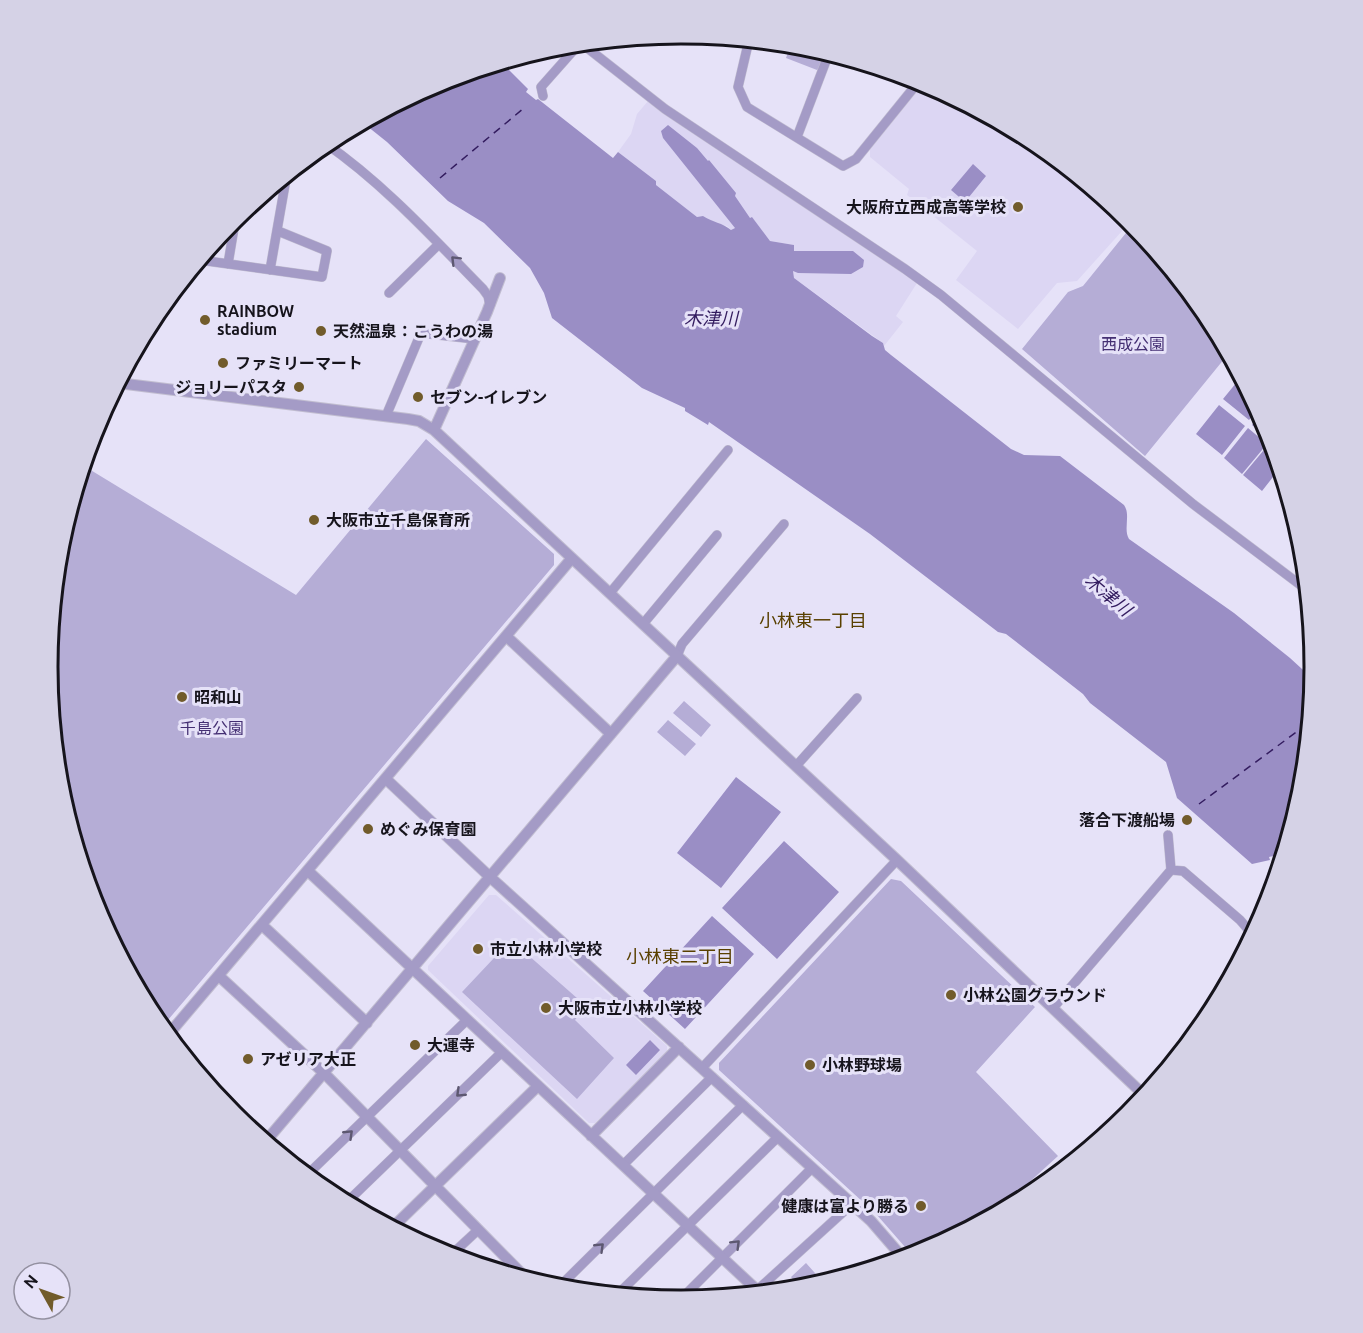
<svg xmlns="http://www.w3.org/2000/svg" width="1363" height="1333" viewBox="0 0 1363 1333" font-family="Ubuntu,'Noto Sans JP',sans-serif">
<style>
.built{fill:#dcd6f3}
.green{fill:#b5add6}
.water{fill:#9a8ec5}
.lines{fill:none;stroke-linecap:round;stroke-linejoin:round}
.ferry{stroke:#331c5f;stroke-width:1.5;stroke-dasharray:8 6;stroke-linecap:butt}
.minor-casing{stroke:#c1bdd0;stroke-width:10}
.tertiary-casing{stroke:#c1bdd0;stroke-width:12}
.minor{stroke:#a49bc6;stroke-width:9}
.tertiary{stroke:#a49bc6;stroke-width:10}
.oneway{stroke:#5d5871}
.poi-dot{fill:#715b2b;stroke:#e6e2f8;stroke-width:2}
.labels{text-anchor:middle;stroke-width:6;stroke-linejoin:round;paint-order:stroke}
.poi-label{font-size:16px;font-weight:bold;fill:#16141c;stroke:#e6e2f8;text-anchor:start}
.park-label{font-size:16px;fill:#442f73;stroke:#e6e2f8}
.water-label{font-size:18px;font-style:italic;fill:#331c5f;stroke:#e6e2f8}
.neighbourhood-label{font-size:18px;fill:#594000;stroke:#e6e2f8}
.rim{fill:none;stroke:#16141c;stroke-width:3}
</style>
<rect width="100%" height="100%" fill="#e6e2f8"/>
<path class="built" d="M925,82L1034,140L1131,221L1077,281L1057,283L1018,329L956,280L977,251L907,195L909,189L870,157V149Z
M648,101L917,283L896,316L903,322L884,346L883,343L794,278L793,271L794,245L770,241L752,217L731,230L727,226L715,223L703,216L697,217L656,185V181L618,152L631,134L637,114Z
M489,895H496L667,1046V1052L595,1123H589L428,970V966Z"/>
<path class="green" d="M791,44L805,45L827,52L821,68L817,70L786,58Z
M1134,223L1208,315L1229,353L1145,456L1022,349L1068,292L1083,286Z
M426,439L554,554V565L162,1027L155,1018L96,909L60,790L48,666L60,543L84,466L296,595Z
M684,701L711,725L701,737L673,713Z
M668,720L696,744L685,756L657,732Z
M891,879L901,881L1035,1007L976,1072L1058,1156L992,1216L924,1252L912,1255L877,1215L719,1070V1063Z
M511,940L586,1006L575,1020L614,1058L577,1099L462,992Z
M806,1263L823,1282L800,1288L791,1277Z"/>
<path class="water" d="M501,62L528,89L526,92L536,100L538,99L613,158L618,152L656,181V185L697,217L703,216C712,222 723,223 731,230L735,228L663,138L661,131L668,125L697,148L708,161L709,160L736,193L735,196L750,218L752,217L770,241L794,245V251H853L864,260L863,267L851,274L798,273L793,271L794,278L872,336L883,343L885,350L891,355L1011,449L1024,455L1060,456L1124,505C1131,515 1123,529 1129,539L1234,613L1290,658L1314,680L1303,790L1283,854L1269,857L1270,860L1252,864L1177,798L1166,762L1090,703L1083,694L1006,634L998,632L870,534L709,422L708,425L685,411V408L642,388L552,318L544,293L530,268L484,223L448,201L387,142L362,122L439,81Z
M973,164L986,176L965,202L951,190Z
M1241,377L1259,409L1249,420L1223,399Z
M1219,405L1245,426L1222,455L1196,434Z
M1261,413L1267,424L1270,440L1252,425Z
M1248,428L1267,444L1242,474L1224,458Z
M1268,445L1275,451L1280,468L1262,491L1243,475Z
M736,777L781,812L721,888L677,853Z
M784,841L839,892L777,959L722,908Z
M712,916L754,954L685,1029L643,991Z
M650,1040L660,1050L636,1075L626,1065Z"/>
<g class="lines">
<path class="ferry" d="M440,178L524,108
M1199,804L1310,722"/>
<defs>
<path id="minor" d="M749,40L738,87L747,107L843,166L856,159L920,80
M581,43L665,109L905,269L941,295L1193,504L1307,590
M543,96L541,87L580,43
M797,137L829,53
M325,143C384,184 433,238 483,289L488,296L490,305
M200,260L322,277L327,251L278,231
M228,264L236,216
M270,270L286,179L283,178
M389,293L439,244
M386,416L421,333L475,339
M610,593L728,450
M643,624L717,535
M677,656L682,644L784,524
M796,766L857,698
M1171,870L1183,871L1240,920L1253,935
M1053,1008L1171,870L1168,835
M702,1068L897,860
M623,1165L712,1077
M307,1175L467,1020
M347,1202L502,1052
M451,1255L478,1230
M558,1288L743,1105
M754,1293L852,1204
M618,1294L778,1137
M680,1300L812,1168"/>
<path id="tertiary" d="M118,383L408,419L419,421L434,430L897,860L1145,1096
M434,430L487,312L500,278
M506,636L611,734
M386,779L490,877L871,1221L903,1258
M308,871L759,1292
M262,925L367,1023
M219,976L324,1073L526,1278
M168,1035L572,558
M591,1136L679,1047
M266,1141L677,656
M1033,1194L1138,1104
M393,1227L538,1086"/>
</defs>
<use href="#minor" class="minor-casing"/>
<use href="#tertiary" class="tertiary-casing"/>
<use href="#minor" class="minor"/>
<use href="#tertiary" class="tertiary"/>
</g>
<defs><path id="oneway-chevron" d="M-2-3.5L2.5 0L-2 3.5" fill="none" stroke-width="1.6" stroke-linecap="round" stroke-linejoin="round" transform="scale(1.5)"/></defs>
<g class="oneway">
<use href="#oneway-chevron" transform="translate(455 260) rotate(-135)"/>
<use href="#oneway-chevron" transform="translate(460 1093) rotate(136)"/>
<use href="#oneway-chevron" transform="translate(349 1134) rotate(-44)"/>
<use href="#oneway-chevron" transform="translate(736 1244) rotate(-45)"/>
<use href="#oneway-chevron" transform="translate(600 1247) rotate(-44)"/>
</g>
<g class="poi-dot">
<circle cx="1018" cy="207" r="6"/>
<circle cx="205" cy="320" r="6"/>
<circle cx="321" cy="331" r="6"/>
<circle cx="223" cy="363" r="6"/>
<circle cx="299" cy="387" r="6"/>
<circle cx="418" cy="397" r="6"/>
<circle cx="314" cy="520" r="6"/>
<circle cx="182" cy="697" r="6"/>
<circle cx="1187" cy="820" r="6"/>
<circle cx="368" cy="829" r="6"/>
<circle cx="478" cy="949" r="6"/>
<circle cx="951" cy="995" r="6"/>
<circle cx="546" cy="1008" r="6"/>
<circle cx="415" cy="1045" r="6"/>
<circle cx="248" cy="1059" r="6"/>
<circle cx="810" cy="1065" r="6"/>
<circle cx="921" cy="1206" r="6"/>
</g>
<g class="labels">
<g class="poi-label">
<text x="1006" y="213" text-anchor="end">大阪府立西成高等学校</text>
<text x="217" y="317">RAINBOW<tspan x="217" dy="18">stadium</tspan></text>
<text x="333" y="337">天然温泉：こうわの湯</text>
<text x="235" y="369">ファミリーマート</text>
<text x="287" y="393" text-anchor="end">ジョリーパスタ</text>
<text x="430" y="403">セブン-イレブン</text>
<text x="326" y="526">大阪市立千島保育所</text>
<text x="194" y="703">昭和山</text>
<text x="1175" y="826" text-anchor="end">落合下渡船場</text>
<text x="380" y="835">めぐみ保育園</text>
<text x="490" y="955">市立小林小学校</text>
<text x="963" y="1001">小林公園グラウンド</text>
<text x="558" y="1014">大阪市立小林小学校</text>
<text x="427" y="1051">大運寺</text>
<text x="260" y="1065">アゼリア大正</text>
<text x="822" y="1071">小林野球場</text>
<text x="909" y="1212" text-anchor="end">健康は富より勝る</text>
</g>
<g class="park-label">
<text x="1133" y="350">西成公園</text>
<text x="212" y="734">千島公園</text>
</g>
<g class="water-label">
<text x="711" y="325">木津川</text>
<text transform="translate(1108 595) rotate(40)" y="6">木津川</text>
</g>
<g class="neighbourhood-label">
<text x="813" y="627">小林東一丁目</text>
<text x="680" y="963">小林東二丁目</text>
</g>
</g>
<path d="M0 0H1363V1333H0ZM58 667a623 623 0 1 1 1246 0a623 623 0 1 1-1246 0Z" fill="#d5d2e6" fill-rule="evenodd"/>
<path class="rim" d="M58 667a623 623 0 1 1 1246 0a623 623 0 1 1-1246 0Z"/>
<g transform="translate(42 1291) rotate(310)"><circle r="28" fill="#e6e2f8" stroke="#9390a0" stroke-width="1.5"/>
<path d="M0-4.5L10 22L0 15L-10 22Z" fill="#715b2b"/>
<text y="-9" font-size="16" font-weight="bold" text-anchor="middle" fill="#16141c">N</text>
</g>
</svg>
